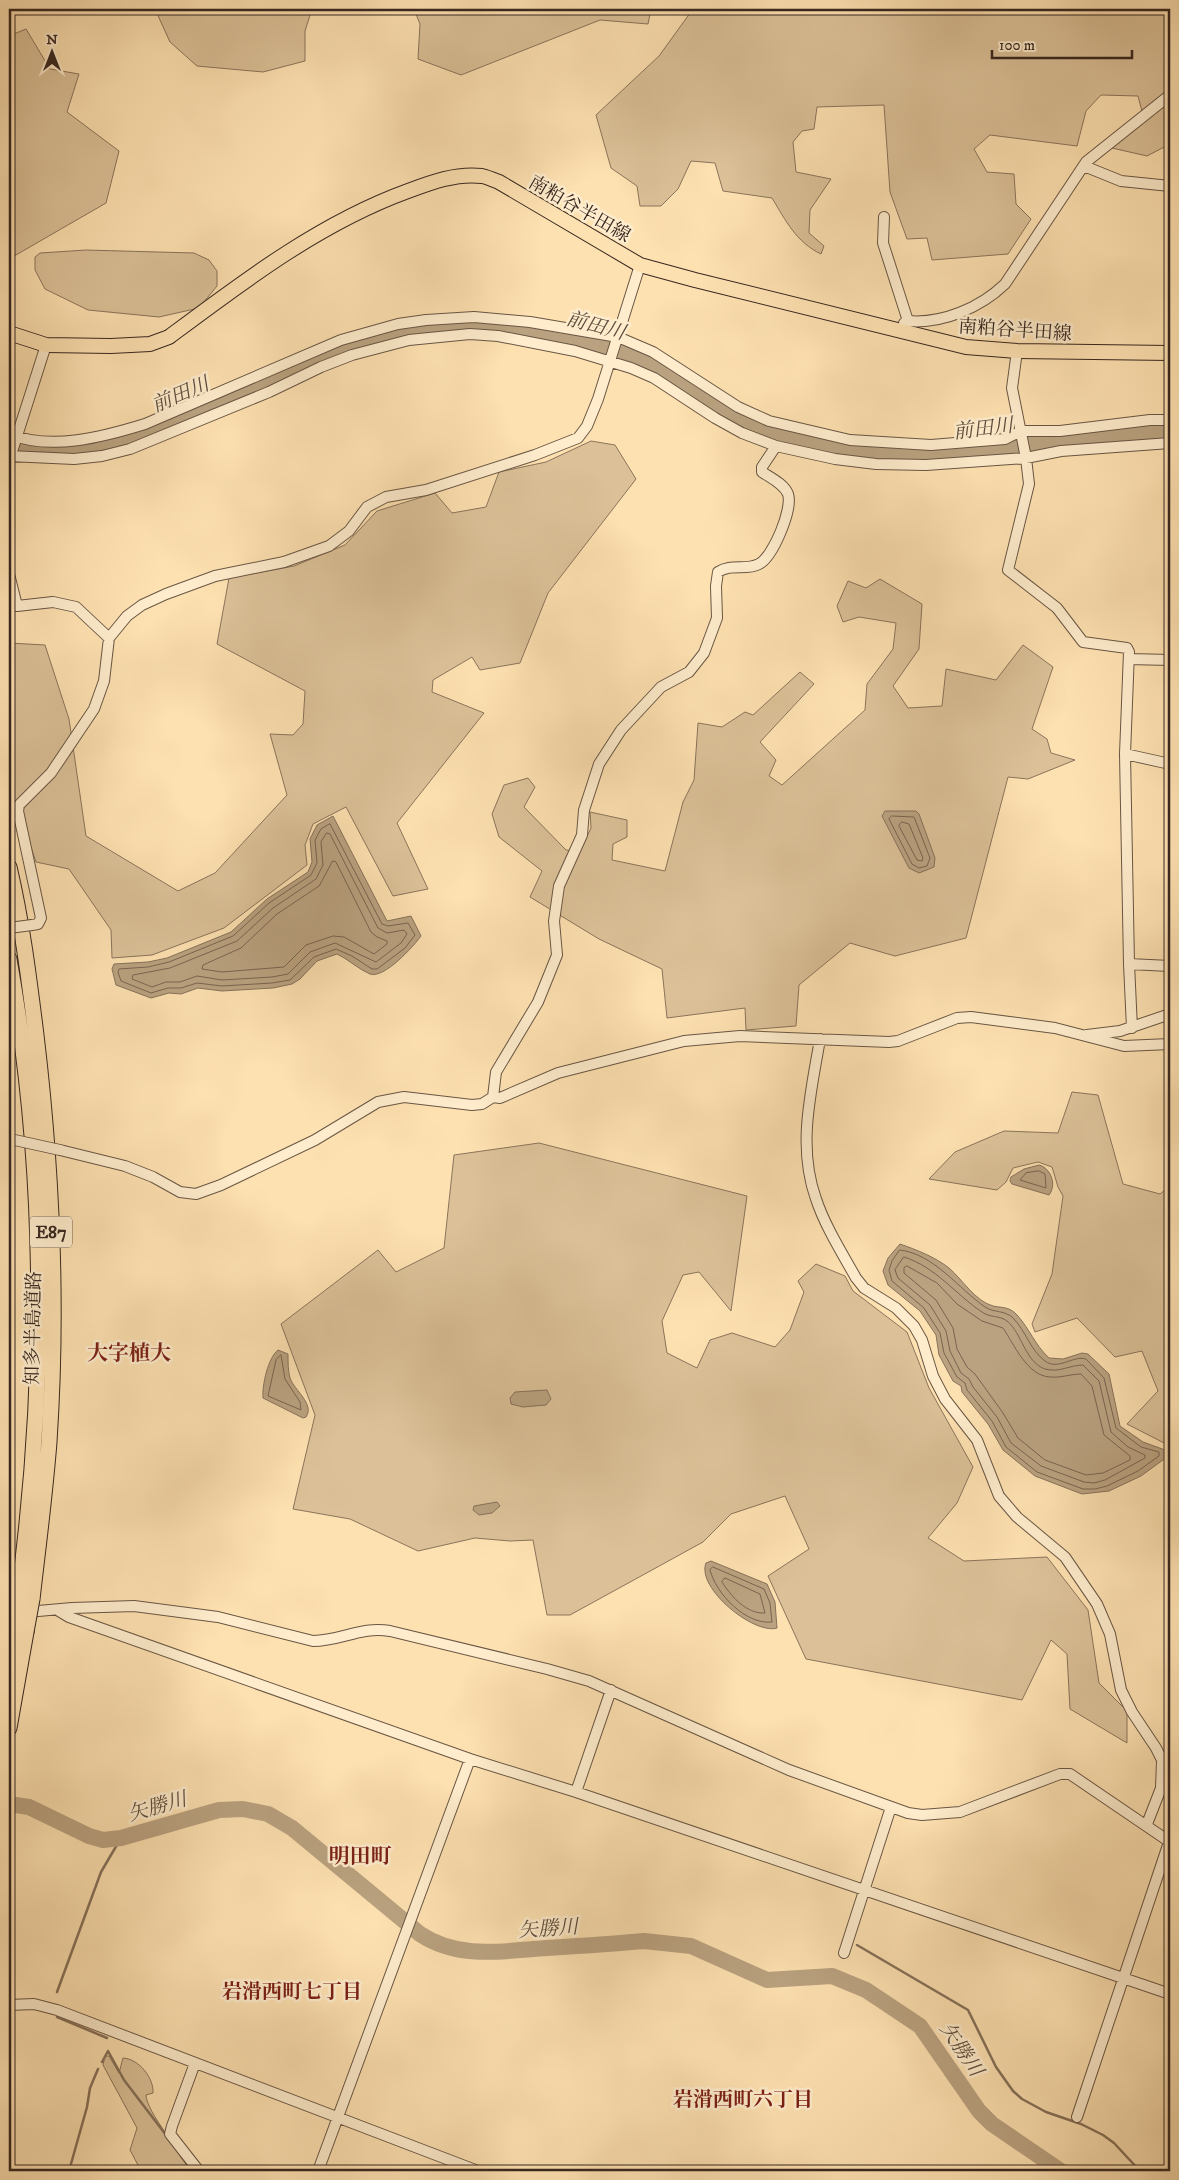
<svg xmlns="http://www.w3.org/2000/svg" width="1179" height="2180" viewBox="0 0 1179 2180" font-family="'IM FELL DW Pica','Noto Serif JP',serif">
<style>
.green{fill:#dcc198;stroke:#8a745c}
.water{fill:#baa280;stroke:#86715a}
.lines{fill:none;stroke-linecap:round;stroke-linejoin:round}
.shore{stroke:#786450;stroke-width:1}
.stream{stroke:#86715a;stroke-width:2.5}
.river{stroke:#baa280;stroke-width:16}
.minor-casing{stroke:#695644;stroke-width:12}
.major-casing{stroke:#372720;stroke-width:16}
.highway-casing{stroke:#372720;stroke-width:17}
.minor{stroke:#feeccc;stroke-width:10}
.major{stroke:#fee1b1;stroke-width:14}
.highway{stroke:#fee1b1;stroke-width:15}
.minor-bridge-casing{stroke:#695644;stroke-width:12;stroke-linecap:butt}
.highway-bridge-casing{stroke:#372720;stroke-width:17;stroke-linecap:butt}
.minor-bridge{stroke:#feeccc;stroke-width:10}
.highway-bridge{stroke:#fee1b1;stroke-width:15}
.labels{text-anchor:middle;stroke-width:5;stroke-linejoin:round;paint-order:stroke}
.shield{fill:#feeccc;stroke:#736254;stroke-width:1}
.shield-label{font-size:18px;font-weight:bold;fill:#372720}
.street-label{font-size:19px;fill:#372720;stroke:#feeccc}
.water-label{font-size:20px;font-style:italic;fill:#5e4c3d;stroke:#feeccc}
.neighbourhood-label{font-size:20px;font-weight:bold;fill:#7a1f14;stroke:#feeccc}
.quarter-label{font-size:21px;font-weight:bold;fill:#7a1f14;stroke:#feeccc}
</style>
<rect width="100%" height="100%" fill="#fee1b1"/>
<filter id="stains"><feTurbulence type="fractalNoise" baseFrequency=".004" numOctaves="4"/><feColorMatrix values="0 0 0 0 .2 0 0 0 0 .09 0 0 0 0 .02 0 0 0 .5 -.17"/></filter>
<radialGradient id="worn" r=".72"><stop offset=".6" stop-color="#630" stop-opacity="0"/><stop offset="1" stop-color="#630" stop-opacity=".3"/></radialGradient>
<path class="green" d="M155,9H312L305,31V61L263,72L197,66L170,42Z
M414,9H651L648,24L600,20L461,75L418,59L420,24Z
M693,9H1170V144L1147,156L1112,148L1144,119L1138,96L1101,95L1086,111L1077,146L990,135L974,149L987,172L1014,174L1016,204L1031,219L1008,254L932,260L927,238L907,239L890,192L884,105L817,107L814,129L802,131L793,142L796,172L831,179L810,210L809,233L824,246L821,254C796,242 786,221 772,198L723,191L715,163L691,161L678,189L661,206H640L637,186L611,168L596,115L659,56Z
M26,29L50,69L79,74L67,112L119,151L106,203L9,259V36Z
M86,250L194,253L209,260L217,271V286L199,308L159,317L88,310L45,289L35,270V257L40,253Z
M591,441L615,445L636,479L548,593L520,663L480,670L472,657L433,680L432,692L484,713L397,823L428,889L393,896L346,807L313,824L305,845L307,865L224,928L152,955L112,958L111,930L69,869L36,862L9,783V643L45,645L69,719L86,836L178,891L215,873L287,795L270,734L293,735L303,724L305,691L217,644L229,578L294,566L345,545L377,511L435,493L452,513L486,507L499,472L546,462Z
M880,579L922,604L919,649L893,686L908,708L942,706L946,669L996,680L1023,645L1053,667L1032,729L1047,739L1051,753L1075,760L1028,779L1008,777L966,938L895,956L850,943L799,985L796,1026L746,1030L745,1008L667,1018L662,969L599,939L530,897L542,871L499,837L492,814L504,785L528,778L535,787L524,807L566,850L580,851L591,828L590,812L627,820V837L613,844L612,860L665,871L683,802L694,780L698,723L722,727L745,712L753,715L800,672L814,684L760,742L776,760L769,776L782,785L865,710L867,684L893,649L896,623L859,617L843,622L837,606L848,581L866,588Z
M1072,1092L1098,1095L1123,1184L1160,1194L1170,1186V1250L1166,1251L1167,1309L1170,1312V1456L1168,1445L1127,1424L1158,1391L1142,1351L1115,1357L1077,1318L1035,1332L1032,1324L1052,1274L1063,1196L1058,1187L1052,1167L1038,1162L1013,1168L1006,1182L997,1190L929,1179L955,1152L1004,1131L1058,1133Z
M539,1143L747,1196L731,1311L699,1272L683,1275L662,1321L667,1353L697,1368L710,1340L732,1333L775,1347L790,1330L804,1292L798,1281L816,1264L845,1276L853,1291L907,1332L929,1388L973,1467L957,1503L928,1538L964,1561L1047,1557L1088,1610L1099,1683L1127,1711V1743L1070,1709L1067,1654L1051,1640L1022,1700L806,1659L768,1576L809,1549L785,1496L731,1514L703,1542L570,1615H547L533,1540L510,1541L475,1538L418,1551L350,1519L293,1509L315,1415L281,1324L378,1250L396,1272L444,1248L454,1155Z
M105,2056H109L119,2073L123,2058C139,2059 154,2078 153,2093L146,2095C146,2111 183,2156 194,2171H152L139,2167L130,2150L137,2128L103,2065Z"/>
<path class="water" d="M885,811H916L919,814L935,858L934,867L919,873L909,868L882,816Z
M333,816L387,921L411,916L421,936C413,947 384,979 370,974C358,969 348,959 337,954L317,961L300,979L292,984L273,988L222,991L198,988L181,994L169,993L151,998L116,985L112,969L114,964L148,962L167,958L231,932L267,899L308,872L312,862L310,839L317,825Z
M1039,1165C1051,1168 1057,1185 1049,1195L1012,1184L1010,1181L1011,1177L1024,1169Z
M900,1244C917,1250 935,1257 949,1268C962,1279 975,1301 993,1306C1001,1308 1009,1306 1017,1315C1029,1328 1035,1345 1049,1358L1063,1359L1082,1353L1088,1354L1109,1374L1120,1426L1143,1442L1165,1450L1167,1457L1141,1476L1109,1491L1082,1494L1035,1476L1003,1450L988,1424L962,1392L961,1386L953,1381L939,1355L936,1335L920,1311L888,1285L883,1271L888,1258Z
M278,1350L288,1354C288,1362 288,1371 290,1378C294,1390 315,1404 306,1417L303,1418L263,1398C262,1385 268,1358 278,1350Z
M547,1390L551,1399L546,1405L523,1407L511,1404L510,1398L515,1392Z
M497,1502L500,1506L492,1513L479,1515L473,1510L474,1506Z
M711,1561L767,1584L775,1602L777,1628C754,1635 696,1588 706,1563Z"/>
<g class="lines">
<path class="shore" d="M892,816L914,817L930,858L927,866L919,868L912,864L889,819Z
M902,822L909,824L923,858L922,861L917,860L899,826Z
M330,824L382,924L388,926L408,923L415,935L405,948L377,969H372L352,956L336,949L314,957L290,980L272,983L222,986L197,983L181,988H168L151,993L121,981L118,972L119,969L148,967L169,962L233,936L269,903L311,875L317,863L315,840L321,829Z
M327,833L330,834L378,928L387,933L404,930L407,934L401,943L376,962L335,943L310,952L288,974L272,977L222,980L197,976L180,982H166L152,987L132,979L133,975L170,968L237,941L273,908L316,879L323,865L321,842Z
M333,861L336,862L371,932L377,937L387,941V944L374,954L344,937L333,936L306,945L284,967L222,972L202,969L203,965L241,948L277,914L319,886Z
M1039,1171L1045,1174L1046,1188L1020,1180L1026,1173Z
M900,1250C934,1254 959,1289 985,1307C994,1313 1005,1310 1013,1318C1026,1331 1030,1350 1045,1361C1058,1371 1073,1355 1086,1359L1104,1378L1116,1428L1141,1447L1159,1452V1456L1138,1471L1107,1486L1095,1489H1083L1037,1472L1006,1447L992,1421L967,1390L965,1383L957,1377L944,1353L940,1333L924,1308L892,1281L889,1270L892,1261Z
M904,1257C936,1267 955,1294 982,1312C990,1318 999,1315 1007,1321C1022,1333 1025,1362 1045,1369C1059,1373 1070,1365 1083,1365L1099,1381L1111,1432L1128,1447L1145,1455V1458L1105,1480L1094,1483L1084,1482L1041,1466L1011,1443L997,1417L973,1387L969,1379L961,1373L950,1351L946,1331L930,1305L898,1278L895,1270Z
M907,1266L937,1283L957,1304L982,1321L1003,1328C1014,1344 1027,1376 1050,1377C1061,1378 1071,1374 1081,1374L1092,1386L1104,1435L1130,1456V1460L1103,1473L1086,1475L1045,1460L1018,1438L1003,1413L975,1374L967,1367L957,1349L953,1328L936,1300L904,1273V1268Z
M281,1355L285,1379L300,1402L301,1410L268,1396L276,1360Z
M713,1567L764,1589L770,1603L772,1622C746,1625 716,1594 710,1570Z
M725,1578L760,1594L765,1613C746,1614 731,1596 722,1582Z"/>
<path class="stream" d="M857,1945L968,2010L996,2067L1013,2091L1022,2099L1046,2112L1081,2124L1103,2135L1114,2143L1140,2171
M57,1992L101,1872L121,1838
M57,2017L107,2038
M108,2051L124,2080L166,2135
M102,2062L108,2051
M181,2156L192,2171
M69,2171L87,2107L90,2088L98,2069"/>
<path class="river" d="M9,446C68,459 126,441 180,419C212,406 244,393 276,379C327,355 380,331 437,327C502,323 585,335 646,362C683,378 712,409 749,426C771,436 795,441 819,446C873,458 934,457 989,451C1009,449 1029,443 1049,440C1089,435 1130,432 1170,431
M9,1804L29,1807L89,1836L103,1840L121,1838L219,1810L243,1809L268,1814L292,1828L420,1934C459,1960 503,1951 547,1948C579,1946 611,1944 644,1941L691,1946L767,1980L832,1976L866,1990L920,2026L979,2111L992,2124L1061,2171"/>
<defs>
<path id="minor" d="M1084,166L1121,181L1170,186
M884,217L883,243L908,321L904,323
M908,321C942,324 980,308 1005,284L1086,162L1170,95
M1017,351L1012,388L1026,458L1029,484L1008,570L1057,608L1083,642L1127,648L1129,652L1125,754L1129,964L1132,1028
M9,434C51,451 103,437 145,424L341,340L398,324L426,320L474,317L530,322L618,337L653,352L738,407L769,421L850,440L931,445L1005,439L1021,431H1060L1150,420H1170
M776,446L762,467V472C771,478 784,484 788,494C793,509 773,557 759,564C746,571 731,563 718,572L716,586L717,618L704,653L689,672L661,687L621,730L599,764L584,810L582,835L559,886L554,921L557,955L538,1002L496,1072L493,1097L500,1098L558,1073L684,1041L740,1036L889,1042L898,1041L957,1018L971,1017L1055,1028L1124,1046L1170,1044
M9,456L74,459L102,456L130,449L269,392L321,367L352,355L409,340L470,334L498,336L575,351L631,368L654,378L715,418L742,433L776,446L835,459L876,464L926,465L1026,458L1061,451L1170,443
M9,461L46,345
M9,574L17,606L53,602L76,607L109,638
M1129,659L1170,660
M1125,754L1170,764
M32,925L38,924L41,918L18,811L19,805L51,773L94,709L104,681L109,638L127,616L142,605L166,594L215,576L284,562L329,546L349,531L367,507L386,497L426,490L535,455L578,438L587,426L598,399L640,265
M1129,964L1170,966
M1087,1035L1120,1031L1170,1014
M820,1039C811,1093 797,1146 816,1199C825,1226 842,1253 856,1278L864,1288L896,1308L914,1326L922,1340L933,1376L945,1399L977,1440L999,1496L1017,1517L1065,1557L1097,1604L1110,1634L1121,1690L1132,1712L1156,1748L1162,1760L1161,1788L1147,1824
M60,1150L125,1166L153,1177L180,1192L196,1194L221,1185L315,1140L378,1102L404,1097L472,1105L482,1104L493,1097
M59,1611L69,1617L470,1759L576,1792L1170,1994
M25,1614L38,1611L72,1608L134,1606L218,1617L313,1641C341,1641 361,1626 390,1631L547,1669L589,1681L789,1770L908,1813L922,1815L960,1812L1060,1774H1070L1170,1842
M576,1792L611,1690
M844,1953L891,1807
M9,2005L34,2004L57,2010L478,2171
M195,2063L172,2126L170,2134L199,2171
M1077,2117L1169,1842
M318,2171L470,1759"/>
<path id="major" d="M9,333L46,345L111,346L150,344L169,337C244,281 320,223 408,191C432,182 456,173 482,176C487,177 494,180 499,182L640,265L695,280L966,347L1017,351L1170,353"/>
<path id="highway" d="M9,867C22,922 29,979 36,1035C52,1169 58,1306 49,1442C45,1494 38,1547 32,1599
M9,959C47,1171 47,1385 18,1599
M9,1658L13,1634
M9,1728L26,1632"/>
</defs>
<use href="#minor" class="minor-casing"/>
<use href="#major" class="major-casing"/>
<use href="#highway" class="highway-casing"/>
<use href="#minor" class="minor"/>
<use href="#major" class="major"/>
<use href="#highway" class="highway"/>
<defs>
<path id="minor-bridge" d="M9,928L32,925
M10,1139L60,1150"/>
<path id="highway-bridge" d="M26,1632L32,1599
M13,1634L18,1599"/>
</defs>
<use href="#minor-bridge" class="minor-bridge-casing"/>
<use href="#highway-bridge" class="highway-bridge-casing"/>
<use href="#minor-bridge" class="minor-bridge"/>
<use href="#highway-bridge" class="highway-bridge"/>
</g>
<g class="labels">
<rect class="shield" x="30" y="1216.5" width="42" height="31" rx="4"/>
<g class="shield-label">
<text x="51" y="1238">E87</text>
</g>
<g class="street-label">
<text transform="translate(580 208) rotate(30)" y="7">南粕谷半田線</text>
<text transform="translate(1015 329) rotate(4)" y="7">南粕谷半田線</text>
<text transform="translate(32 1328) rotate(-89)" y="7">知多半島道路</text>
</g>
<g class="water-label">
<text transform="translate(596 325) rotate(15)" y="7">前田川</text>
<text transform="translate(180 394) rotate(-23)" y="7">前田川</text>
<text transform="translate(983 428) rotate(-7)" y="7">前田川</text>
<text transform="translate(157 1806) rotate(-16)" y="7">矢勝川</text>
<text transform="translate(548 1928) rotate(-4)" y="7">矢勝川</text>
<text transform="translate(962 2049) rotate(56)" y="7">矢勝川</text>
</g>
<g class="neighbourhood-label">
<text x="292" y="1998">岩滑西町七丁目</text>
<text x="743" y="2106">岩滑西町六丁目</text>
</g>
<g class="quarter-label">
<text x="129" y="1360">大字植大</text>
<text x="360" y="1863">明田町</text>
</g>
</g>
<rect width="1179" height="2180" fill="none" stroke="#fee1b1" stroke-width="30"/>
<rect x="10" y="10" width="1159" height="2160" fill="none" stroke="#372720" stroke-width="2.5"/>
<rect x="15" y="15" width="1149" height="2150" fill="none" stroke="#372720"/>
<g transform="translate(52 52)" stroke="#feeccc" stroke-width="4" paint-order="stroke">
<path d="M0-4L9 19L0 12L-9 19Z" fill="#372720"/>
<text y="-8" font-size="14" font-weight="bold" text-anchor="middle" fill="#372720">N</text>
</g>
<path d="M992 50v8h140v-8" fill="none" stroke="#372720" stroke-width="2.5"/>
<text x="999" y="50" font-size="15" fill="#372720" stroke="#feeccc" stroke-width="4" paint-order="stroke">100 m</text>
<rect width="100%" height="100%" filter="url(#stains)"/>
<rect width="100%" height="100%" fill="url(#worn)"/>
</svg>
